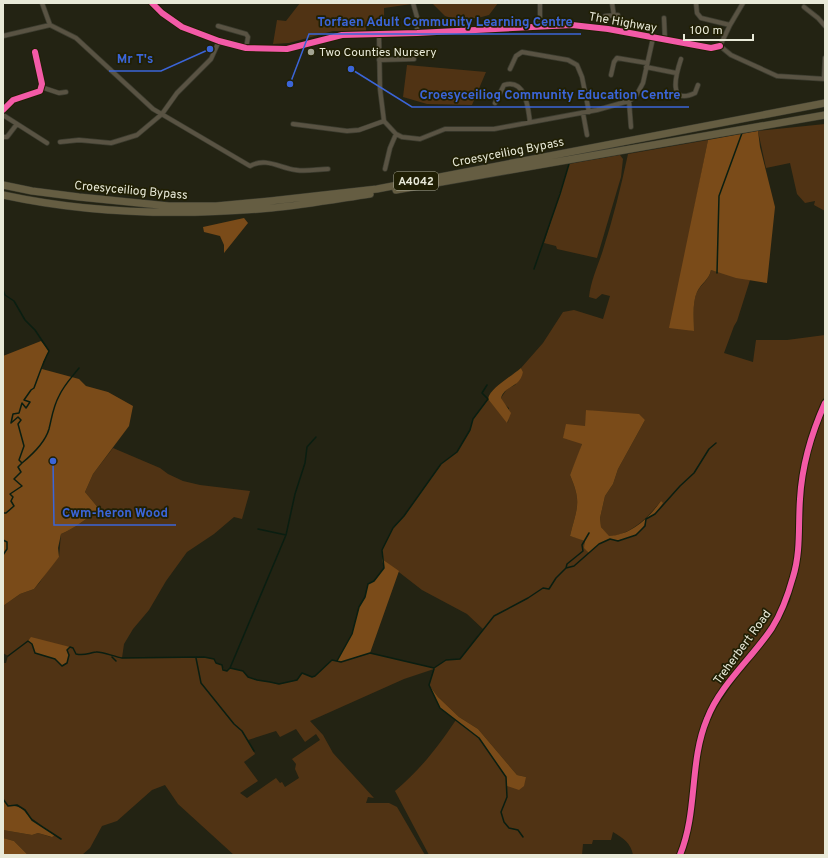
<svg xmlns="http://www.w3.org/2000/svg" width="828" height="858" viewBox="0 0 828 858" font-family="Overpass,sans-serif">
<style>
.green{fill:#503314;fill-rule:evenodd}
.forest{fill:#7a4b19}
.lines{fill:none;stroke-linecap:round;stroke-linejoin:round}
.stream{stroke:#0a1e11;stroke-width:1.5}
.street-casing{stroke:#3d3d30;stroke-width:5.5}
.highway-casing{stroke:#3d3d30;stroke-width:8}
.street{stroke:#595343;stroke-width:4}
.highway{stroke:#655d42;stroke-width:7}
.cycleway-casing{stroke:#201f04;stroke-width:8}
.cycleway{stroke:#f35aa7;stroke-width:6}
.poi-dot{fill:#a3a493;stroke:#201f04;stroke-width:1.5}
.labels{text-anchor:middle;stroke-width:3.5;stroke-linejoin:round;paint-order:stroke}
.shield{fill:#201f04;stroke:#acac98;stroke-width:1}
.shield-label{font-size:11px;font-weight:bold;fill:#e8e9d8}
.street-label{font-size:12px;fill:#e8e9d8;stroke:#201f04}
.poi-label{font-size:12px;fill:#e8e9d8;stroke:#201f04;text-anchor:start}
.leader{fill:none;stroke:#3b65d8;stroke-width:1.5}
.callout-dot{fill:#3b65d8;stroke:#201f04;stroke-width:1.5}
.callout-label{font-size:13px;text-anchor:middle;font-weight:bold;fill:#3b65d8;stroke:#201f04;stroke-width:3.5;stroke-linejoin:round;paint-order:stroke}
</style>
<rect width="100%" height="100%" fill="#232313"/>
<path class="green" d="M300,3H411L412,4L384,8V23H366V31H333L289,43L273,44L277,20L286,21Z
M432,3H498L489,15L478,18H451L445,16Z
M407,65L486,72L472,105L427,104L403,97Z
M825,124V211L814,205L815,201L805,203L797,194L790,163L766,168L758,131Z
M708,140L687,245L686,329L694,331C694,319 692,302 697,292C702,283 709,280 711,270L750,280L737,321L734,326L724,353L753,362L756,340H787L825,335V395L807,441L798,486L797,544L794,565L785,595L772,624L714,699L702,723L695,753L686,830L676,855H633C631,843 623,838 613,832L611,840H593L592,844H583L582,855H429L395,791C421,769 437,748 456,720L479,738L506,777H526L517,775L478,729L459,717L438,697L429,685L434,669L404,679L310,721L323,735L333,753L374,798L368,797L366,803H389L397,807L425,855H234L178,804L165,785L152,790L117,821L102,826L90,848L82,855H28L14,841L3,838V830L32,835L38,833L51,837C45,827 43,827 34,820C23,813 26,804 8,806L3,799V663H6L8,656L3,653V606L20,594L34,589L40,582L49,568L59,557L61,534C76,528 86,518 100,510L85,492L93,474L113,448L160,468L168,474L183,481L200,485L250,491L242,519L234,517L214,534L187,552L166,581L149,610L133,629L124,644L122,658L204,657L214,659L216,663L222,665L224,670L227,671L230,668L243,671L248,677L257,680L270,682L279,684L297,680L302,673L312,677L315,676L332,660L341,662L370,653L434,668L446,660L460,659L483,629L467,614L422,590L382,559V550L393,528L404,516L441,464L457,452L470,430L473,419L488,399L508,423L509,408L503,403L501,398L507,389L515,385L523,372L521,368L543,343L563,312L574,310L603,319L610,296L602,294L596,299L589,297C591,280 598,266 603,250C613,218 621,187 628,154ZM586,410L645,420L618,469L613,484L605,496L600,518L601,527L609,537C632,534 647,518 661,501L655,514L646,519L636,535L618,541L610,539L599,544L570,536C577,507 582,503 570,475C580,454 587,434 586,410ZM32,644L69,647L67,650L62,666L55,659L35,653ZM296,729L305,742L316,734L320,740L292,759L296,764L295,769L299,778L285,787L282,782L280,783L276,778L247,798L240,793L258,781L244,762L255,754L248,740L276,731L280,737Z
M620,155L623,159L621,177L597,258L557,249L556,246L544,243L569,164Z
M825,411V855H683L694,816L700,758L708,720L743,668L778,625L790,601L801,556L805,479L814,437Z"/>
<path class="forest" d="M758,131L760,147L775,207L767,283L736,278L711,270C709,280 701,283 697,292C692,303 694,319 694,331L669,328L708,140Z
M244,218L248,223L224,253V245L220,236L204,232L203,227Z
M41,341L49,351L43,362L42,369L79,379L86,386L108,392L133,406L129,426L93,474L85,492L100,510C86,518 76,528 61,534L58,548L59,557L34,589L20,594L3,606V356Z
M521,368L523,372C520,388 505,385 501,398L511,413L507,423L488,399C490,388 512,376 521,368Z
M586,410L639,414L645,420L618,469L613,484L605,496L600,518L601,527L609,536C631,535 648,519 661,501L663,503L655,514L646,519C644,532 630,540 617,540C613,541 611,539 608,540C600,543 595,548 589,553L584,548L585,541L570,536C577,507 582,503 570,475L582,444L563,438L566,424L585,426Z
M382,559L399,571L370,653L341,662L337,661L352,634L359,607L365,597L368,584L374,581L384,568Z
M31,637L70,647L67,650L69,655L67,663L62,666L55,659L35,653L32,644L28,641Z
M429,685L438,697L459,717L478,729L517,775L526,777L524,786L519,790L507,786L506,777L479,738L440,708Z
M3,799L8,806C26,805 23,813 34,821C41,825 48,829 55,835L52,837L38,833L32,835L3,830Z
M3,838L14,841L28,855H3Z"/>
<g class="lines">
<path class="stream" d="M534,269L560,194L569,164
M717,273L719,196L742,133
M3,290L5,295L14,301L25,320L35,330L49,351C43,362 39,375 34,388L31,390L24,400L30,402L26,408L22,403L19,413L13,414L11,423L18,417L21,420L18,424L24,446L19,460L22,463L18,467L21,472L14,479L22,486L10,494L13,497L11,501L14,506L6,513H3
M22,463C33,454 45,443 49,429C52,417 53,407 59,396C64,385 72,377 79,368
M3,528V540L7,542V549L3,555
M258,529L286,535
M566,568L567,564L583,551L582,545L589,533
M8,656L28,641L32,644L35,653L55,659L62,666L67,663L69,655L67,650L70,647L73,648L76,654C85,656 88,653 96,652C101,651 115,657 122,658L204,657L214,659L216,663L222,665L223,670L227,671L230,668L243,671L248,677L257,680L270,682L279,684L297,680L302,673L312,677L315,676L332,660L341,662L370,653L434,668L446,660L460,659L494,616L528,598L543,588L549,589L556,578L566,568L574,566L599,544L610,539L618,541L636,535L645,526L646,519L655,514L680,486L694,473L709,449L716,443
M112,657L116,661
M196,658L201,683L234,724L242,731L254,751
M337,661L352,634L359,607L365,597L368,584L374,581L384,568L382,550L393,528L404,516L441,464L457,452L470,430L473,419L488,399L482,393L487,385
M230,668L286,535L295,494L305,463L307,447L316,437
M434,669L429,685L440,708L479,738L506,777L507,797L501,812L504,822L509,828L518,830L523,837
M3,799L8,806L17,805L25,810L32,820L61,839"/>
<defs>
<path id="street" d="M42,3L50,25L76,38L153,109L250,166C266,157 280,168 296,170C307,172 318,169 328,169
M152,3L162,13L182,27L219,41L246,48L287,49L342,35L417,33L572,25L608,29L711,48L720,46
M413,3L417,17V33
M540,3V25
M612,3L614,16
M696,3L697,13L701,18L730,25
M804,7L818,18L825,26
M605,16L618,15
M664,18L665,40
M218,26L246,34L248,37L246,48
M379,35L380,89L384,121L396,134L402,137L420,139L445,129H494L597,110L629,101L636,96L643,83L653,38
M3,36L50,25
M720,46L731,55L777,76L825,79
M720,46L730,25L743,3
M681,59C676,74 667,106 695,93L698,85
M379,60L414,59
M646,67L676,73
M510,69L516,56L522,52L568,60L577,65L582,77L589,112
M611,75L614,62L617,58L647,63
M824,79L825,58
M41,87L59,93L66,92
M629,101L631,127
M495,103L504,85C526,78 528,108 530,122
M3,110L13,100L40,91L42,84L35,52
M583,113L587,135
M3,115L47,143
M293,124L347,131L359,130L384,121
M3,137H7L17,124
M60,142L79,140L111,143L137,135L162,114L177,93L211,59L219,41
M385,169L390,148L396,134
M680,855C698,811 689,762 707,719C720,685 752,658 772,628C782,612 788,595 793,577C801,551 798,526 800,499C802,465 811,434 825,403"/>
<path id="highway" d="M3,185L32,191L79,197L169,206H216L270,201L377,189L825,103
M396,190L825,115
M3,195C91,214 181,216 271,208C304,205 337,199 370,194"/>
</defs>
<use href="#street" class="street-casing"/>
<use href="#highway" class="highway-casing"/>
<use href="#street" class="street"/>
<use href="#highway" class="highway"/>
<defs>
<path id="cycleway" d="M152,3L162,13L182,27L219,41L246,48L287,49L342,35L417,33L572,25L608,29L711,48L720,46
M3,110L13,100L40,91L42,84L35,52
M680,855C698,811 689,762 707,719C720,685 752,658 772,628C782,612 788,595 793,577C801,551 798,526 800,499C802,465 811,434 825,403"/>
</defs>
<use href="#cycleway" class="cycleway-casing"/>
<use href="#cycleway" class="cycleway"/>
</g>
<circle class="poi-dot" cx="311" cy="52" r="4"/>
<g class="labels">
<rect class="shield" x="394" y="172" width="44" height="18" rx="3"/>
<g class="shield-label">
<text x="416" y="185">A4042</text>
</g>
<g class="street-label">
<text transform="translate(623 22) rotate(10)" y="4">The Highway</text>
<text transform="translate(508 152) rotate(-11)" y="4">Croesyceiliog Bypass</text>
<text transform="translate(131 190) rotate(5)" y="4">Croesyceiliog Bypass</text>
<text transform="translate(742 647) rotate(-54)" y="4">Treherbert Road</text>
</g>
<g class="poi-label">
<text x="319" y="56">Two Counties Nursery</text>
</g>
</g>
<path class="leader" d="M290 84L309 34H581M210 49L161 71H109M351 69L412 107H689M53 461L54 525H176"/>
<g class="callout-dot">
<circle cx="290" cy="84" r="4"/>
<circle cx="210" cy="49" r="4"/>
<circle cx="351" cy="69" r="4"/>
<circle cx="53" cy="461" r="4"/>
</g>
<g class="callout-label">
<text x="445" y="26">Torfaen Adult Community Learning Centre</text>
<text x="135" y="63">Mr T's</text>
<text x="550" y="99">Croesyceiliog Community Education Centre</text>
<text x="115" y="517">Cwm-heron Wood</text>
</g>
<rect width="828" height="858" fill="none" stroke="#e8e9d8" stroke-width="8"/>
<path d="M684 34v6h69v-6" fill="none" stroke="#e8e9d8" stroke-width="2"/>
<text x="690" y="34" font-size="12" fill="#e8e9d8" stroke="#201f04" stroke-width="3" paint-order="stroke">100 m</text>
</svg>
